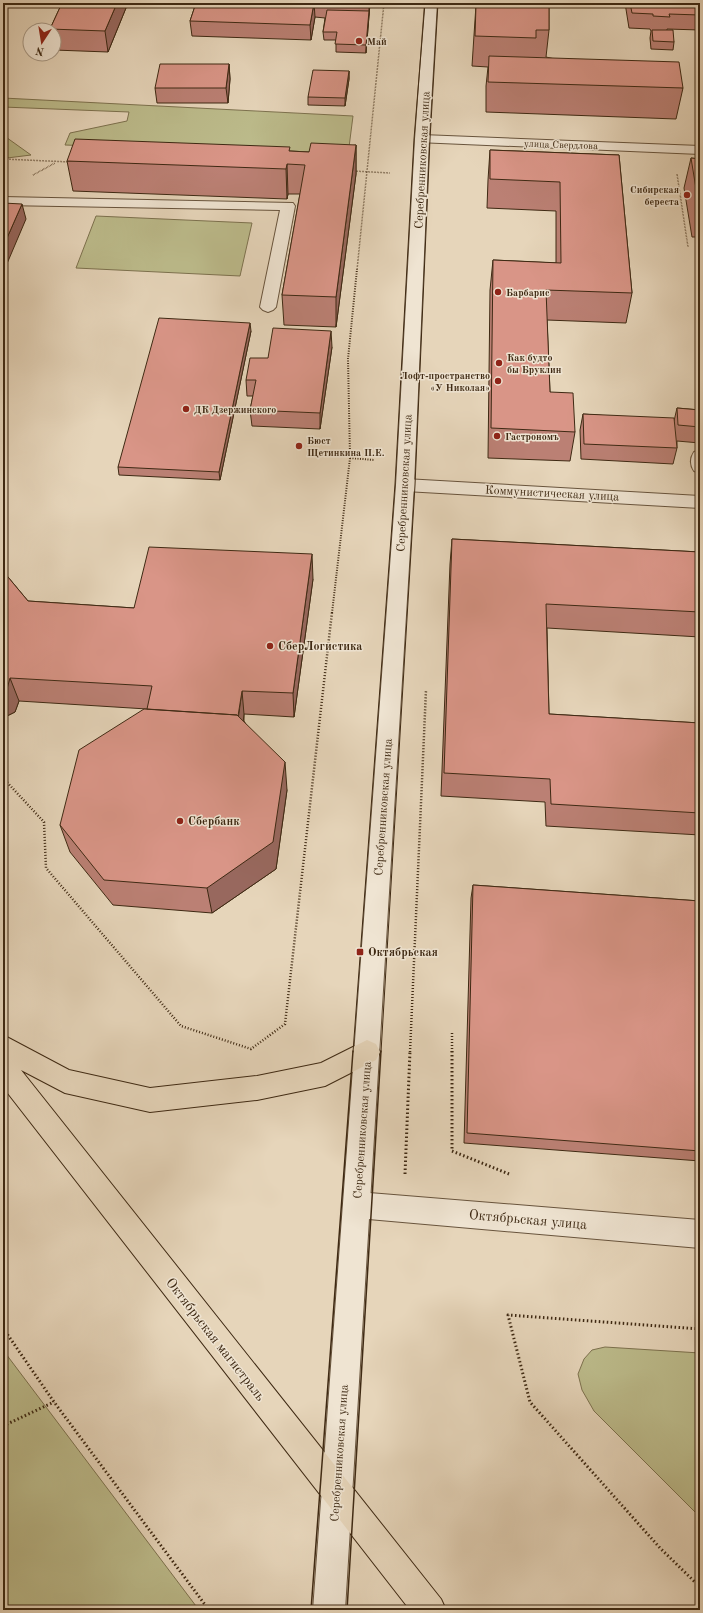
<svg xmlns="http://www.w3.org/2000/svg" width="703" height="1613" viewBox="0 0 703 1613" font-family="'Old Standard TT',serif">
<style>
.green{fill:#bcbb8b;stroke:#7d724f}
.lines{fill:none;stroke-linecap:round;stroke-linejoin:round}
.service-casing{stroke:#68543d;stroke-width:2}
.minor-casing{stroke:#68543d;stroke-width:2}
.tertiary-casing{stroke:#68543d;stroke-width:2}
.primary-casing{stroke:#3e2913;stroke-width:2}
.path-far3{stroke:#3e2913;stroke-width:1.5;stroke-dasharray:0.5 1;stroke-linecap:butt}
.path-far2{stroke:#3e2913;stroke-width:2;stroke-dasharray:1 1.5;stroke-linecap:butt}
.path-far1{stroke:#3e2913;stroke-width:2.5;stroke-dasharray:1 2;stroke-linecap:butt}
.path{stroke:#3e2913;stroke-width:3;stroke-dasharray:1.5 2.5;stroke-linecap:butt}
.service{fill:#efe4d2;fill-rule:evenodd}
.minor{fill:#efe4d2;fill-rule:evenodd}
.tertiary{fill:#efe4d2;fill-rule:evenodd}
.primary{fill:#e6d5ba;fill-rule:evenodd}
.tram-far1{stroke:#3e2913;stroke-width:1}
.tram{stroke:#3e2913;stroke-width:1.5}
.wall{fill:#bb8074;stroke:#3e2913}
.shaded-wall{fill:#98685e;stroke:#3e2913}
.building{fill:#d99587;stroke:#3e2913}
.poi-dot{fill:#8f2418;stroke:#efe4d2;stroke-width:1.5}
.labels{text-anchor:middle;stroke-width:3;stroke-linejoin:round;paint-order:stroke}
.far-poi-label{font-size:10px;font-weight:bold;fill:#3e2913;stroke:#efe4d2;text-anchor:start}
.far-street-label{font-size:10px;fill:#3e2913;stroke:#efe4d2}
.street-label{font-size:12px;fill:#3e2913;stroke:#efe4d2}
.poi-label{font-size:12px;font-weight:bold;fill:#3e2913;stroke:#efe4d2;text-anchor:start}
.near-street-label{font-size:14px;fill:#3e2913;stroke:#efe4d2}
</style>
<rect width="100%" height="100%" fill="#e6d5ba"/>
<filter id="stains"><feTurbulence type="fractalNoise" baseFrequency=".005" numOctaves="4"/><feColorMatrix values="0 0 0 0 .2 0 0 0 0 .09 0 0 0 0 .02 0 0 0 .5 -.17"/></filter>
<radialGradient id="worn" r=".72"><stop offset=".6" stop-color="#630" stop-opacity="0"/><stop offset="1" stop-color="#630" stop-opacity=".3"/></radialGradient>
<path class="green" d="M3,98L353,116L348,155L65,145L70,133L127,121L129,112L3,107Z
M3,135L31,155L7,158L3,156Z
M96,216L252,223L240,276L76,268Z
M605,1347L700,1353V1517L594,1411L582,1390L578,1374L584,1359L592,1350Z
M3,1350L199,1610H3Z"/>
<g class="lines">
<defs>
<path id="service" d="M3,197L293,203L295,206L276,307L273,310L268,312L263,310L260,307L280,210L3,205Z
M700,450V473L694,471C690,465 690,458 694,452Z"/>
<path id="minor" d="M422,135L700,146V154L417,142L415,139L417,136Z
M405,479L700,496V508L405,491L399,489L396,485L399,481Z
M357,1192L700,1220V1248L357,1218L347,1215L344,1205L347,1195Z"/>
<path id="tertiary" d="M425,3H437L429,139L414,485L345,1610H313L396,485L415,139Z"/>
<path id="primary" d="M3,1035L69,1070L150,1088L257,1076L321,1063L367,1040L376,1044L380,1052L376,1060L325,1086L257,1100L150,1112L65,1093L21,1070L441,1599L446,1610H410L3,1087Z"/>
</defs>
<use href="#service" class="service-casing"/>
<use href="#minor" class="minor-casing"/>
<use href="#tertiary" class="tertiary-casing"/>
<use href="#primary" class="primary-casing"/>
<path class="path-far3" d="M3,159L70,162
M353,171L390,173
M677,174L688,247
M33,175L55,163
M357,270L384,3"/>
<path class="path-far2" d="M350,458L374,460
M332,613L350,458L348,359L357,269"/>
<path class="path-far1" d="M3,778L44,822L46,868L181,1026L251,1049L285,1024L332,612
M452,1033V1052
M410,1052L426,690"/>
<path class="path" d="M452,1051V1151L509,1174
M405,1174L410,1051
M3,1328L54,1402L209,1610
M700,1329L508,1315L530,1402L660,1548L700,1587
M3,1426L54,1402"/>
<use href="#service" class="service"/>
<use href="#minor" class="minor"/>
<use href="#tertiary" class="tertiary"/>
<use href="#primary" class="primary"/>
<path class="tram-far1" d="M353,1052L395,484L414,139L425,3
M381,1052L415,485L430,139L438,3"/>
<path class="tram" d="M311,1610L353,1051
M347,1610L381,1051"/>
</g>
<path class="wall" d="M62,3H128L108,52L54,50V30H50V29Z
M196,3H370L366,53L336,52V40H324L323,32L325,18L315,17L311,40L192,36L190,21Z
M492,3H549V30L546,57L683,88L676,119L486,112V86L488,67L472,66L474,35L476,5L492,6Z
M625,3H700V30L667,29V30L674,42L673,50L651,49L650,38L651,31L650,29L629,28Z
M229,64L230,79L228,103H157L155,88Z
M349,71V79L345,106L308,105V97Z
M356,145V174L336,327L284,325L282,295L300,194H288L287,199L73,191L67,161L290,151L309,152Z
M490,150L619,155L632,293L626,323L547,320L550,392L575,432L570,461L488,458L490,290L493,260L556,263V211L487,208L488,180Z
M691,158L700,159V237H692L684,188Z
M251,331L220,480L119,475L118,467Z
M332,347L320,429L252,426L250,410L253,396H247L246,380L268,358Z
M677,408L700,410V443L677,441V448L673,464L581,459L580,430L583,414L674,421Z
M452,539L700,552V637L547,628L549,714L700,723V835L546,826L545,802L441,796L450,564Z
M3,571L28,601L134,608L313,579L294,717L244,714V721L287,790L276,869L212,913L113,905L70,852L60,825L147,709L19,701L15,712L3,718Z
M473,885L700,901V1161L464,1143L471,898Z"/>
<path class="shaded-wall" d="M117,3H128L108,52L105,31Z
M314,3L315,17L311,40L310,25Z
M369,3H370L366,53V45L369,11Z
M229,64L230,79L228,103L226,88Z
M349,71V79L345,106V98Z
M356,145V174L336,327V297Z
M287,164L288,194L287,199L286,169Z
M22,204L26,219L3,273V247Z
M250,323L251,331L220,480L219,472Z
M331,331L332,347L320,429V413Z
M312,554L313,579L294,717L293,693Z
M10,678L19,701L15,712L3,718V691Z
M242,691L244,714L241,743L238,720Z
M285,762L287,790L276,869L212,913L207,888Z"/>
<path class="building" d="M62,3H117L105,31L50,29Z
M196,3H314L310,25L190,21Z
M494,3H549V30H536V38L475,36L476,5L494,6Z
M630,3H700V15L669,14L670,17L653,16V14L632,13Z
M327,10L369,11L366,45L335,44L337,32H323Z
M652,30H673L674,42L653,41Z
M489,56L679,62L683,88L488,82Z
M160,64H229L226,88H155Z
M313,70L349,71L345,98L308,97Z
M75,139L290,147L289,151L309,152L311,143L356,145L336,297L282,295L305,165L287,164L286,169L67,161Z
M490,150L619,155L632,293L546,290L550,392L573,393L575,432L491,428L493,260L561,263L560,182L490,179Z
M691,158L700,159V207H699Z
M3,203L22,204L3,247Z
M159,318L250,323L219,472L118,467Z
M273,328L331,331L320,413L250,410L256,380H246L250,358H268Z
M677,408L700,410V427L678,425Z
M583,414L674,418L677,448L584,444Z
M452,539L700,552V612L546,604L549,714L700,723V813L551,804L550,779L444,773Z
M149,547L312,554L293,693L242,691L238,716L237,715L147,709L152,686L10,678L7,689L3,691V571L28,601L134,608Z
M144,709L237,715L285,762L273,842L207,888L104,880L60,825L79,750Z
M473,885L700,901V1151L467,1133Z"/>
<g class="poi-dot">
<circle cx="359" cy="41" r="4"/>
<circle cx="687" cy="195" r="4"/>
<circle cx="498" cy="292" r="4"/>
<circle cx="499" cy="363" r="4"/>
<circle cx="498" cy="381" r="4"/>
<circle cx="186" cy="409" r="4"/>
<circle cx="497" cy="436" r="4"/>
<circle cx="299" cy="446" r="4"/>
<circle cx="270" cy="646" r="4"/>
<circle cx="180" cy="821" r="4"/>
<rect x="356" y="948" width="8" height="8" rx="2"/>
</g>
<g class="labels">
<g class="far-poi-label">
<text x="367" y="45">Май</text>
<text x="679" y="193" text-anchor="end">Сибирская<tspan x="679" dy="12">береста</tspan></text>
<text x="506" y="296">Барбарис</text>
<text x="507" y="361">Как будто<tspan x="507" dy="12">бы Бруклин</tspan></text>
<text x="490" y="379" text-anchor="end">Лофт-пространство<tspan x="490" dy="12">«У Николая»</tspan></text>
<text x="194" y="413">ДК Дзержинского</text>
<text x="505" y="440">Гастрономъ</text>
<text x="307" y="444">Бюст<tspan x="307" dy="12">Щетинкина П.Е.</tspan></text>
</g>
<g class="far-street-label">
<text transform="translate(561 144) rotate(2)" y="4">улица Свердлова</text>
</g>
<g class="street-label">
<text transform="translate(422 160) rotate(-87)" y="4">Серебренниковская улица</text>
<text transform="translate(404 483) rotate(-87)" y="4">Серебренниковская улица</text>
<text transform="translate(552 493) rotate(3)" y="4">Коммунистическая улица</text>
<text transform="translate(383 807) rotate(-86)" y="4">Серебренниковская улица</text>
<text transform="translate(362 1130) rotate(-86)" y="4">Серебренниковская улица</text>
<text transform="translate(339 1453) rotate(-86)" y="4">Серебренниковская улица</text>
</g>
<g class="poi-label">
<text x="278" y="650">СберЛогистика</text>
<text x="188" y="825">Сбербанк</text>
<text x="368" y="956">Октябрьская</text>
</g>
<g class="near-street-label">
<text transform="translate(528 1219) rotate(5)" y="5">Октябрьская улица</text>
<text transform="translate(216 1339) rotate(52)" y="5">Октябрьская магистраль</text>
</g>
</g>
<rect width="703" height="1613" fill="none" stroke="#e6d5ba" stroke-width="16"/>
<rect x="4" y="4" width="695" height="1605" fill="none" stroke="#3e2913" stroke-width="2"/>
<rect x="8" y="8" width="687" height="1597" fill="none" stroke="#3e2913"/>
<g transform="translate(42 42) rotate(192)"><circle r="19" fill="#efe4d2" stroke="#a89986"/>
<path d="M0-3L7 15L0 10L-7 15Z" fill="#8f2418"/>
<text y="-6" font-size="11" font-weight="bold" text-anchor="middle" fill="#3e2913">N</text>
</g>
<rect width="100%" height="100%" filter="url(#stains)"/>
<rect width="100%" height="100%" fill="url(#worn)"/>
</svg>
